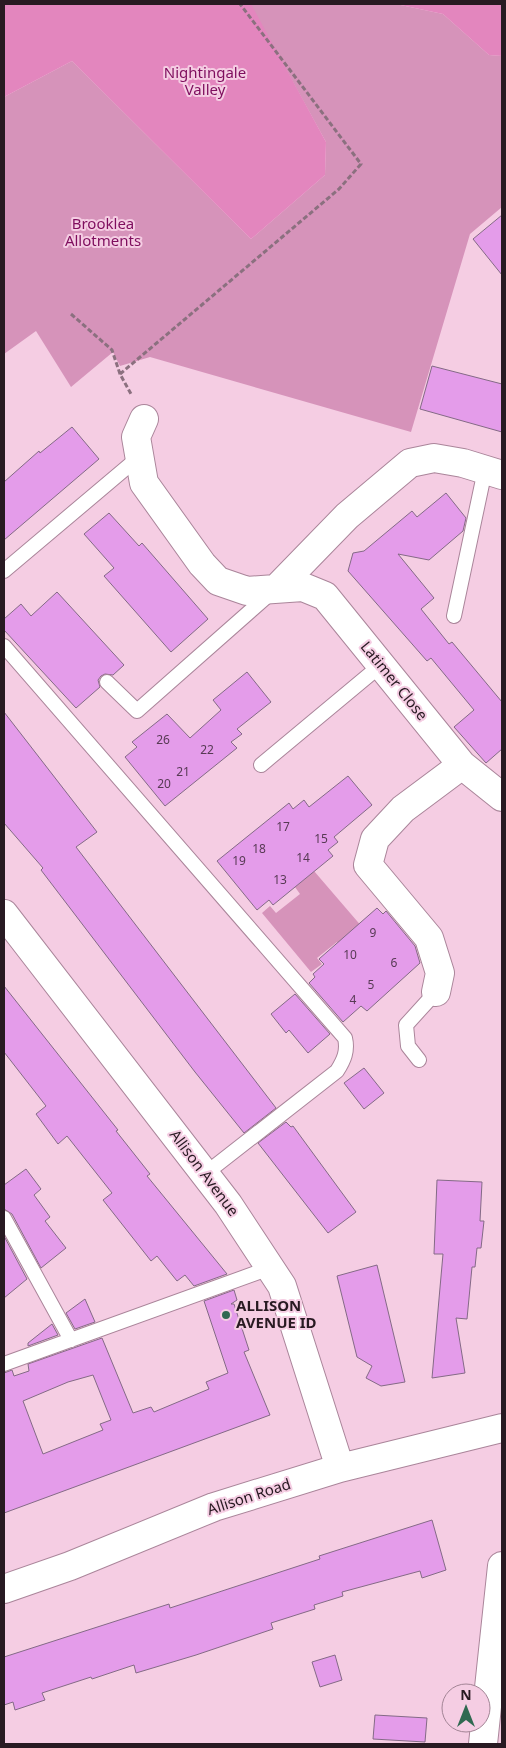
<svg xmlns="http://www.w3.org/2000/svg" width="506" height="1748" viewBox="0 0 506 1748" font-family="'Noto Sans',sans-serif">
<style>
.green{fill:#d693ba}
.forest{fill:#e386be}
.building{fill:#e49cea;stroke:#846a86;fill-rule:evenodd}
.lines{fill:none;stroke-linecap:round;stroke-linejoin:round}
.service-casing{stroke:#aa859a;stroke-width:16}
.minor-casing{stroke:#aa859a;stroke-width:30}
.tertiary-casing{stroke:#aa859a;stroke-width:30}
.path{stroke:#8b707f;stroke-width:3;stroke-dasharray:5 2.5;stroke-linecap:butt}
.service{stroke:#fff;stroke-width:14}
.minor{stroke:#fff;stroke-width:28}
.tertiary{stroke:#fff;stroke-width:28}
.poi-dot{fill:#306951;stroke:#f5cde3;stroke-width:2}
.labels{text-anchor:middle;stroke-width:4;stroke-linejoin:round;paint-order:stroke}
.number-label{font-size:12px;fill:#573a54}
.park-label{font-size:15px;fill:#7f0e5e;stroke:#f5cde3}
.street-label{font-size:15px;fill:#281a22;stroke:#f5cde3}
.poi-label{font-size:15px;font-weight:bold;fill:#281a22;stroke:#f5cde3;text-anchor:start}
</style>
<rect width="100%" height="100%" fill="#f5cde3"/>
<path class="green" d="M250,4H396L443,14L489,55L502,56V207L470,234L411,432L150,357L120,366L113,352L71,387L36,331L4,354V97L72,61L251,239L325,175L326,142Z
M314,871L363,928L342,947L337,942L317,958L322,964L311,972L262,913L270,906L276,913L300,894L295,887Z"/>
<path class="forest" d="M4,4H251L326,142L325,175L251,239L72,61L4,97Z
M396,4H502V56L489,55L443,14Z"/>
<path class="building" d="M502,215V275L473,239Z
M432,366L502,384V432L420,409Z
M72,427L99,459L4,540V482L39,451L40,453Z
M446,493L466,518L463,531L429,560L398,554L434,598L421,609L449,644L452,642L502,702V749L486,763L454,727L474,710L431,658L427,661L348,571L353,553L364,551L412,511L417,517Z
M109,513L139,546L142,543L208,619L171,652L104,576L114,568L84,534Z
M57,592L124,665L113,675L105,674L101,676L98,680L100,687L76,708L4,630V619L21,604L31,616Z
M247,672L271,702L237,729L242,734L231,742L237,748L165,806L125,757L137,747L132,742L167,714L190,738L221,710L213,700Z
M4,712L97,832L76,847L276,1108L244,1133L195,1072L41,870L43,868L4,823Z
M348,776L372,805L334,837L338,842L328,850L333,856L273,905L269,900L257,910L217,861L289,803L293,809L304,800L309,807Z
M377,908L383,914L386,911L415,946L420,963L367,1011L361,1006L343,1022L309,983L315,977L313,974L324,964L319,959Z
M4,986L118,1130L116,1131L150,1174L147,1176L227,1274L194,1286L185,1275L177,1281L157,1256L151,1261L103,1200L112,1193L67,1136L58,1144L36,1114L46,1106L4,1052Z
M295,994L330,1034L308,1053L289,1030L286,1033L271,1014Z
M364,1068L384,1093L364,1109L344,1083Z
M286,1122L291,1127L293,1126L356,1212L328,1233L258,1143Z
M26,1169L41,1189L34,1195L50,1217L45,1221L66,1248L41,1268L12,1214L4,1209V1185Z
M437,1180L482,1182L480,1221H484L481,1248H477L475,1267H472L467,1319L456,1318L465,1373L432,1378L443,1254H434Z
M4,1236L27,1279L4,1298Z
M377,1265L405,1382L381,1386L366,1378L372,1366L357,1357L337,1276Z
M234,1290L237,1300L231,1304H234L249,1350L244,1352L270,1415L4,1513V1373L12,1370L14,1376L29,1371L28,1364L102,1338L133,1413L151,1407L154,1412L209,1389L206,1382L228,1373L204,1301ZM93,1375L111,1420L100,1424L103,1430L43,1454L23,1401L68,1382Z
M85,1299L95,1322L75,1329L66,1313Z
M52,1324L58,1335L28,1346V1343Z
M432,1520L446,1570L422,1578L420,1571L342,1592L343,1596L314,1605L315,1609L271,1623L273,1629L196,1655L136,1673L134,1665L92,1679L91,1677L42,1693L45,1700L15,1710L13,1702L4,1705V1657L169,1604L170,1608L320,1559L319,1556Z
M335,1655L342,1680L320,1687L312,1662Z
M375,1715L427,1718L425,1742L373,1739Z"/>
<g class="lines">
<defs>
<path id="service" d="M4,571L139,457
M454,616L485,470
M4,646L345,1038C348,1051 344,1060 337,1071L205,1174
M107,682L137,711L273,591
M261,765L381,665
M419,1060L408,1046L406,1025L436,992
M4,1218L71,1340
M4,1364L270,1268"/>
<path id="minor" d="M144,419L136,437L144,483L202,564L218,581L247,591L303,587L325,596L462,765L502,797
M278,587L347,516L410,463L434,458L463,463L502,475
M4,914L228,1204L282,1286L340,1468
M436,992L440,973L429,938L368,865L375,839L403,809L462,765
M4,1589L70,1566L214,1507L340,1468L502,1428"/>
<path id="tertiary" d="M483,1744L502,1566"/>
</defs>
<use href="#service" class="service-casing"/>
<use href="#minor" class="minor-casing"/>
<use href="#tertiary" class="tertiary-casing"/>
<path class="path" d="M71,314L112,350L120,374L131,394
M120,374L339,189L361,164L240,4"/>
<use href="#service" class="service"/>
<use href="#minor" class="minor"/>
<use href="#tertiary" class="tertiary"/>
</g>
<circle class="poi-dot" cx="226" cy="1315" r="5"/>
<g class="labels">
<g class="number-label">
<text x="163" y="744">26</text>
<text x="207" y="754">22</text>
<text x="183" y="776">21</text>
<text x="164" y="788">20</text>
<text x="283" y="831">17</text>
<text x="321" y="843">15</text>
<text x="259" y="853">18</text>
<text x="303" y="862">14</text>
<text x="239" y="865">19</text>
<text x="280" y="884">13</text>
<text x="373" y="937">9</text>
<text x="350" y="959">10</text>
<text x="394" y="967">6</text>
<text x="371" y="989">5</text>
<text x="353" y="1004">4</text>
</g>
<g class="park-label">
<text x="205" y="78">Nightingale<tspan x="205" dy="17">Valley</tspan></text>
<text x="103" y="229">Brooklea<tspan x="103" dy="17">Allotments</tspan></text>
</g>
<g class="street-label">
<text transform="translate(394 681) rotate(51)" y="5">Latimer Close</text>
<text transform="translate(204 1173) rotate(53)" y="5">Allison Avenue</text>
<text transform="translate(249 1497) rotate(-18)" y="5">Allison Road</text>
</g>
<g class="poi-label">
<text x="236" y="1311">ALLISON<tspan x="236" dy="17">AVENUE ID</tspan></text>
</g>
</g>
<rect width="506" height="1748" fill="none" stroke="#281a22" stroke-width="10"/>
<g transform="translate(466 1708)"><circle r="24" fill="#f5cde3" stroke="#a38596"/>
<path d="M0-4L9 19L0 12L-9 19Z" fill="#306951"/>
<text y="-8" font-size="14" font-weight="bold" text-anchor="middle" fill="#281a22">N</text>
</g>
</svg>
